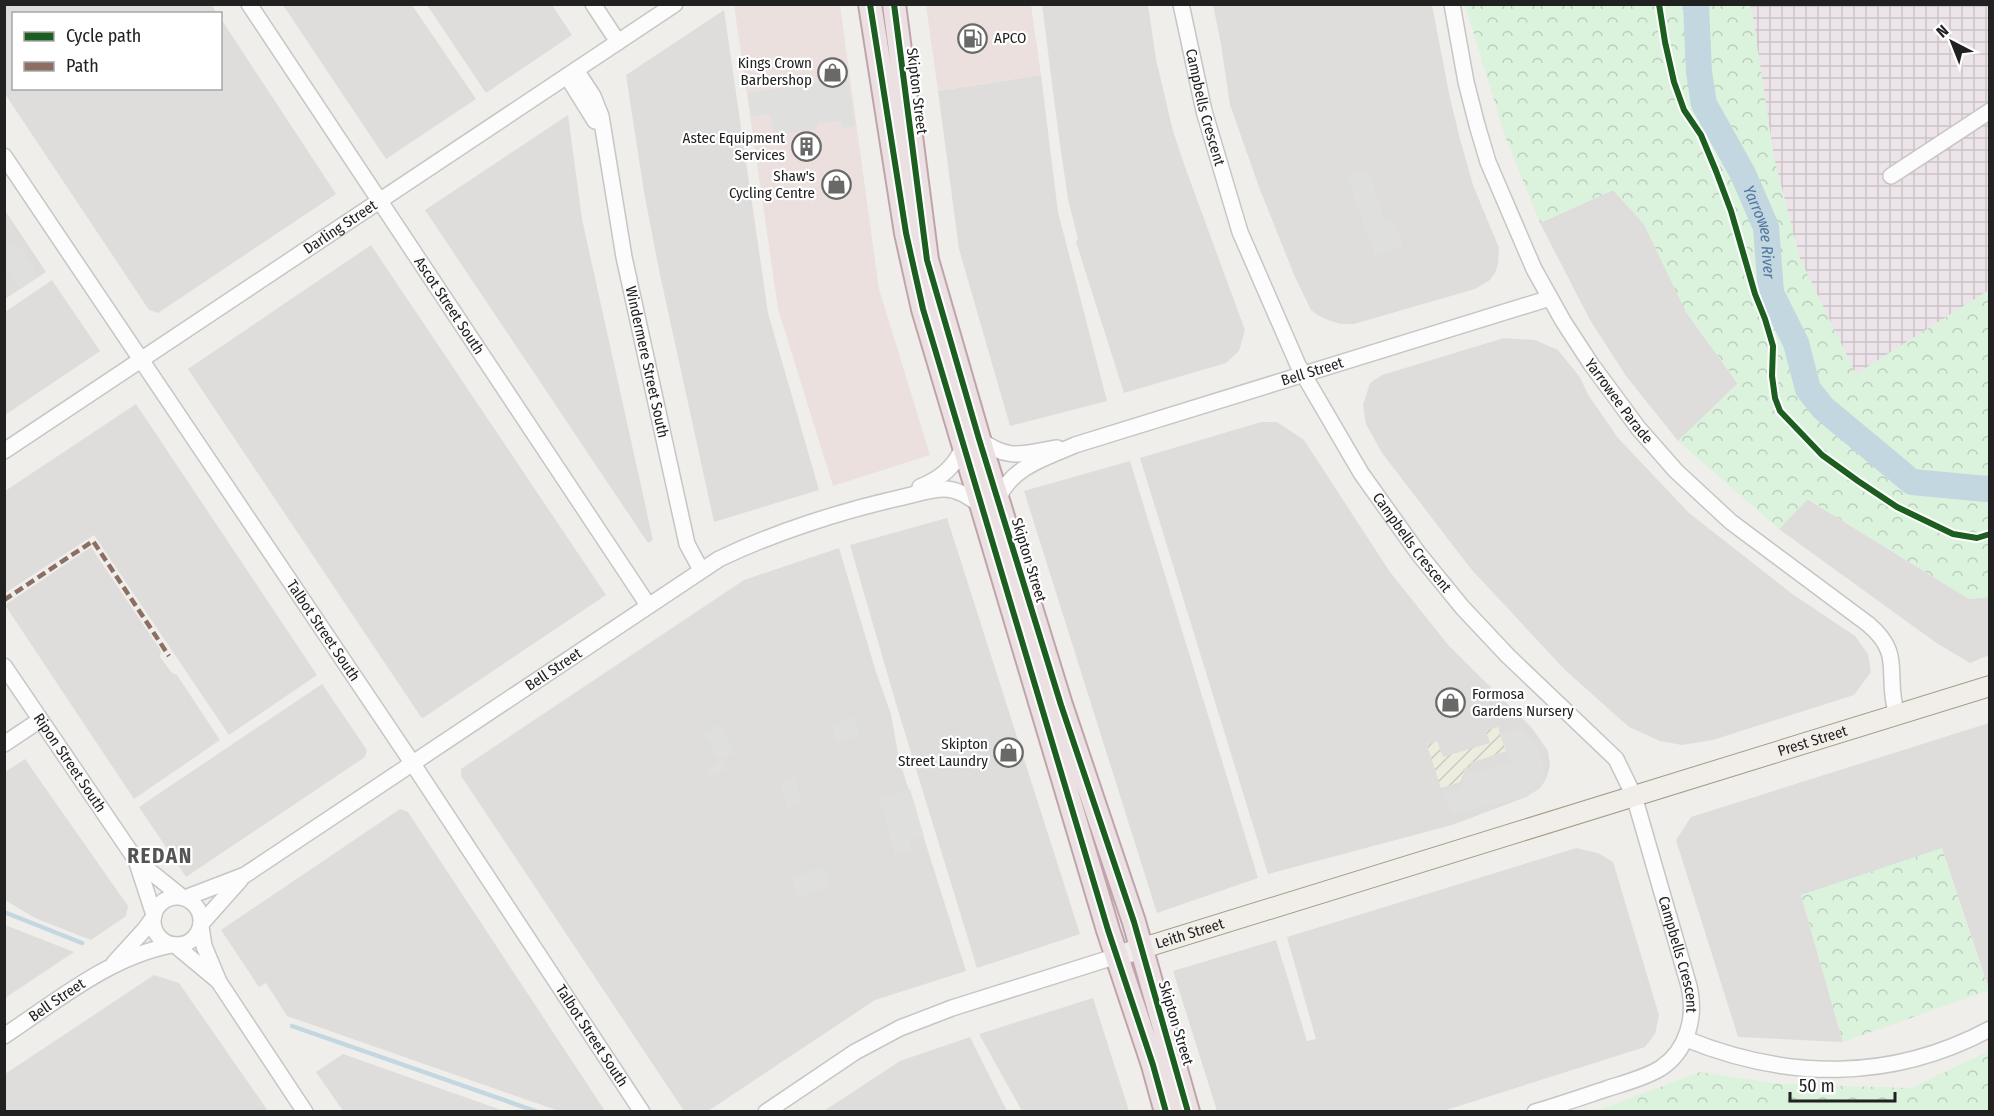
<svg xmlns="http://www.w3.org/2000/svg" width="1994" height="1116" viewBox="0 0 1994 1116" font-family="'Fira Sans Condensed',sans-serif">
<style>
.residential{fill:#dedddc}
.commercial{fill:#ebe0de}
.industrial{fill:url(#industrial-grid)}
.farmland{fill:url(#farmland-furrows)}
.park{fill:url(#park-crowns)}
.parking{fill:#dfdfde}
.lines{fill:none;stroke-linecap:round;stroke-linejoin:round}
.stream{stroke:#c2d7df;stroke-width:4.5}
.river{stroke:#c2d7df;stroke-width:26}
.minor-casing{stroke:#c6c6c4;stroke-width:18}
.major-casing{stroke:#a49d89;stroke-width:22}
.highway-casing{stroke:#c1a4ab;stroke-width:26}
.minor{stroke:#fdfcfc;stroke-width:15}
.major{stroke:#f1ede8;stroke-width:20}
.highway{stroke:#ebe1e2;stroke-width:22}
.quiet{stroke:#8d6e63;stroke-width:4.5;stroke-dasharray:9 4.5;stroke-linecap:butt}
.cycleway-casing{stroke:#fff;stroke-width:10}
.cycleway{stroke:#1b5e20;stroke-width:6}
.labels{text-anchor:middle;stroke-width:4.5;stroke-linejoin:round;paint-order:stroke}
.poi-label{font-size:15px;fill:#212121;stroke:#fff;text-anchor:end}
.street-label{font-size:15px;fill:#212121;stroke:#fff}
.water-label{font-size:16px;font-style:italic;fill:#5276a2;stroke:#fff}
.district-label{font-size:21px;font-weight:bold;letter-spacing:1.5px;fill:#545454;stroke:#fff}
</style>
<defs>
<pattern id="industrial-grid" width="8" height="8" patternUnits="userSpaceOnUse" patternTransform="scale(1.5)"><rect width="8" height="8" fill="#ece4e8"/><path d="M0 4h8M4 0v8" fill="none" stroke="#cac3c7"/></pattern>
<pattern id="farmland-furrows" width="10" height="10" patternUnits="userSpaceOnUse" patternTransform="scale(1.5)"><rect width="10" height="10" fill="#eceddf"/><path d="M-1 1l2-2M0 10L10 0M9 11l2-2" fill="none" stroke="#cacbbf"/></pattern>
<pattern id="park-crowns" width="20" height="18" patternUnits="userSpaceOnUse" patternTransform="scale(1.5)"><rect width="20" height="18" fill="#dbf2dd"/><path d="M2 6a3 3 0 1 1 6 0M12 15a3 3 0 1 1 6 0" fill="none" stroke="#bccfbd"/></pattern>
</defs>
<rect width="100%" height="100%" fill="#efeeeb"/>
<path class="residential" d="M4,5H211L217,13L14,14V88H220L221,19L336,194L158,313L149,310L5,94Z
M283,5H412L476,99L386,159Z
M427,5H552L572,35L486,93Z
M1042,5H1148L1156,59L1173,131L1185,167L1245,330L1239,351L1226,363L1124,393L1076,242L1078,239L1068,199L1059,138Z
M1213,5H1432L1450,98L1460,139L1473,185L1499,248L1498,264L1495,273L1490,280L1475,289L1354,324H1341L1331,321L1319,316L1311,310L1295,277L1259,187L1230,105L1221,44Z
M724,10L768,313L819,490L714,522L659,270L644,192L626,75Z
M1041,75L1058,212L1107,401L1010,426L959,249L938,91Z
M568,115L582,219L653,540L648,543L425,210Z
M1613,190L1644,224L1686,312L1738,384L1678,441L1626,376L1590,320L1540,223Z
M4,209L46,272L5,299H4Z
M371,245L606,595L423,718L421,717L188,369Z
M52,280L100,351L5,415V312Z
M1504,338L1535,340L1558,350L1579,376L1589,396L1618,438L1689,513L1791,593L1855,636L1868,654L1871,672L1854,695L1713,740L1682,745L1660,741L1629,727L1565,670L1471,569L1382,453L1366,424L1363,405L1370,383L1382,375Z
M136,404L317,675L229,735L94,535L5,593V491Z
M1261,422H1277L1304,440L1390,572L1449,646L1532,728L1548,751L1550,766L1546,779L1540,788L1526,797L1452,825L1268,874L1140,458Z
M1130,461L1258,878L1157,913L1024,491Z
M1807,499L1969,599L1989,597V655L1970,663L1935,642L1779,529Z
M947,518L1080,934L977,968L897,707L850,545Z
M91,547L161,651L160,657L172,673L177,675L220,740L134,799L5,605Z
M839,548L876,672L891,714L899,759L966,971L875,1000L708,1111H684L461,776V769L744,580Z
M322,684L367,750L365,757L186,877L139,807Z
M1989,723V989L1942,849L1801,895L1843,1042L1738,1037L1676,840L1691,817Z
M25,759L128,906L126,916L91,940L35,918L5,900V772Z
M400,809L408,812L605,1111H559L287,1016L266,983L259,987L221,930Z
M1576,848L1598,853L1613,862L1659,1015L1655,1034L1645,1047L1443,1111H1217L1173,971L1276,940L1307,1041L1316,1039L1287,937Z
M5,925L74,952L5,998Z
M154,975L179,983L268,1111H5V1074Z
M1093,998L1129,1111H1022L979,1034Z
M970,1037L1007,1111H824L900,1061Z
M343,1054L504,1111H343L316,1072Z"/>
<path class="commercial" d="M734,5H840L879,289L930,455L833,486L778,309Z
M926,5H1031L1041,75L938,91Z"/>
<path class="industrial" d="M1751,5H1989V290L1856,374L1800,259L1774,158Z"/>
<path class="farmland" d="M1498,727L1506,751L1470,763L1471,766L1463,769L1464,773L1460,782L1441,788L1427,745L1437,741L1443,757L1490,743L1486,731Z"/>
<path class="park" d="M1465,5H1751L1774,158L1800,259L1856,374L1989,290V597L1969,599L1808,499L1779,529L1678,441L1738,383L1686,312L1644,224L1613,190L1540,223L1505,136Z
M1942,848L1989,990L1843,1042L1801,895Z
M1989,1051V1111H1596L1700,1072L1780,1084L1911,1088Z"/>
<path class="parking" d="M848,78L855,126L842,128L841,121L817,124V129L774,135L770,114L751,117L748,93Z
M1368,169L1385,222L1393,220L1403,246L1375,256L1347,177Z
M12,241L24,251L32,263L37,278L19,288L5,266V247Z
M853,717L859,735L837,743L831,724Z
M719,725L734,752L721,761L726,768L712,778L705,770L720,760L702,733Z
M1518,729L1534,741L1543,758V770L1546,779L1540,788L1526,797L1452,814L1443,791L1460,789L1468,773L1511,763L1499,733Z
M794,777L802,803L788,808L780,782Z
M910,789L924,836L909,840L912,850L895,855L879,799Z
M825,867L831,885L798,898L791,877Z"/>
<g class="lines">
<path class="stream" d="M4,912L82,943
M292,1026L538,1112"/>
<path class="river" id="s1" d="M1696,4L1699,72L1704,104L1743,174L1766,227L1771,293L1796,343L1808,389L1823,408L1912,482L1986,489L1990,488"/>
<defs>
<g id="minor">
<path id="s2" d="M249,4L648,605"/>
<path d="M593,4L618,42"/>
<path id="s3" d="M1181,4L1204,111L1240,232L1298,365L1361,473L1418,553L1462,607L1508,656L1616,759L1634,796L1689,986C1696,1016 1688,1050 1661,1068C1645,1078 1624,1083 1606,1089C1582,1097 1559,1105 1535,1112"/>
<path id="s4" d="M1452,4L1466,82L1477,125L1488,162L1534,269L1563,321L1591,364L1639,429L1676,471L1731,522L1868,624C1905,655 1884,675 1897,715"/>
<path id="s5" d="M576,70L593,96L601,116L624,257L687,544L701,570"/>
<path d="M567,76L595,121"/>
<path id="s6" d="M4,156L413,764L642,1112"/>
<path d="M1891,176L1990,111"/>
<path d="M979,439C1009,462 1024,453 1057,448"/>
<path id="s7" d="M4,451L675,4"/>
<path d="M920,487C942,478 954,467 964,446"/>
<path id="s8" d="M998,500C1010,467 1046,458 1075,445L1550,298"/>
<path id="s9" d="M4,666L136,860L182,897"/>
<path d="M4,744L40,720"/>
<path d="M136,860L154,915"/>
<circle cx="177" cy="921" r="24"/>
<path id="s10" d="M185,898L245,875L719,559C773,533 841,511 899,498C914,495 930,489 944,489C959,489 970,498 982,506"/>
<path d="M201,924L241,879"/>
<path d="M201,927L204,946L219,982L305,1112"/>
<path d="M175,945L217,980"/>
<path d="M114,963L145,929L153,918"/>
<path id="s11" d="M4,1036C57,1001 109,957 172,945"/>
<path d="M1686,1039C1787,1080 1891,1082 1990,1029"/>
<path d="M766,1112L855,1052L900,1028L952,1008L1117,956"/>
</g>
<g id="major">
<path id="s12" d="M1117,956L1990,686"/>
</g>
<path id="highway" d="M870,4L906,233L923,309L1108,930L1153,1065L1166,1112
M894,4L927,260L979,439L1061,705L1134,922L1188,1112"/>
</defs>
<use href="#minor" class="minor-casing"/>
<use href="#major" class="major-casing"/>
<use href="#highway" class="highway-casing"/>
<use href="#minor" class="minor"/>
<use href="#major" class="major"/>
<use href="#highway" class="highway"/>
<path class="quiet" d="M4,600L93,541L169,656"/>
<defs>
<path id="cycleway" d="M870,4L906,233L923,309L1108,930L1153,1065L1166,1112
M894,4L927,260L979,439L1061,705L1134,922L1188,1112
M1659,4L1665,42L1674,82L1684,110L1701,135L1716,171L1731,211L1755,294L1765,319L1773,346L1772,376L1775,398L1780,411L1822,455L1858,481L1897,507L1953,534L1977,538L1990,534"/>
</defs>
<use href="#cycleway" class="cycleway-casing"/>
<use href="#cycleway" class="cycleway"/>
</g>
<defs>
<symbol id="fuel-ring" viewBox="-11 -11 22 22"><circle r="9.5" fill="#fff" stroke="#696968" stroke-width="1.5"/><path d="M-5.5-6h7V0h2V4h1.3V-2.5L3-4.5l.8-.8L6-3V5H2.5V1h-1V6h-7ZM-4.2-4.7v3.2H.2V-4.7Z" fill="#696968"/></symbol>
<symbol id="shop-ring" viewBox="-11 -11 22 22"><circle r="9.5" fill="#fff" stroke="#696968" stroke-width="1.5"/><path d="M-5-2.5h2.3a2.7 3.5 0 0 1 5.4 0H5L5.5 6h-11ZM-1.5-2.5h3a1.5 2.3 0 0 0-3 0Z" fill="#696968"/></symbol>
<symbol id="building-ring" viewBox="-11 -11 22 22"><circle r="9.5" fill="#fff" stroke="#696968" stroke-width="1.5"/><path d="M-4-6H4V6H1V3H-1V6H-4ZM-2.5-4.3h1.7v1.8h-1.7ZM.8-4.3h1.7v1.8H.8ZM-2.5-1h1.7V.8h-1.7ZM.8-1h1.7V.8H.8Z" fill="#696968"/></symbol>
</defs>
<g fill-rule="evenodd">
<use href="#fuel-ring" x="956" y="22" width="33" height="33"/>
<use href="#shop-ring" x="816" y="56" width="33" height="33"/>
<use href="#building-ring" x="790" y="130" width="33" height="33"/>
<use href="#shop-ring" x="820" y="168" width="33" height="33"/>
<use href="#shop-ring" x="1434" y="686" width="33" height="33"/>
<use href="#shop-ring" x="992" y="736" width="33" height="33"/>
</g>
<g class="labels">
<g class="poi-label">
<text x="994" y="43" text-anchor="start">APCO</text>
<text x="812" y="68">Kings Crown<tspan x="812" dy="17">Barbershop</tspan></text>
<text x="785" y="143">Astec Equipment<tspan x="785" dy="17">Services</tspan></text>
<text x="815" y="181">Shaw's<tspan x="815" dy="17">Cycling Centre</tspan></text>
<text x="1472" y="699" text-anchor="start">Formosa<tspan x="1472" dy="17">Gardens Nursery</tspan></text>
<text x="988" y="749">Skipton<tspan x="988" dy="17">Street Laundry</tspan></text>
</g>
<g class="street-label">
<text transform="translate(917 91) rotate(83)" y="5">Skipton Street</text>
<text dy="5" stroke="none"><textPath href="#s3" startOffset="106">Campbells Crescent</textPath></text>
<text dy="5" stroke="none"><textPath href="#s7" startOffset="404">Darling Street</textPath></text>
<text dy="5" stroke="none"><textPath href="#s2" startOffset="362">Ascot Street South</textPath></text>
<text dy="5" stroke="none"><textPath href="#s5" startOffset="303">Windermere Street South</textPath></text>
<text dy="5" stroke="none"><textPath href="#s8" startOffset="346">Bell Street</textPath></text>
<text dy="5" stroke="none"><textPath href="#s4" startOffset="436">Yarrowee Parade</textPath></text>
<text dy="5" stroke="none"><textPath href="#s3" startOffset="592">Campbells Crescent</textPath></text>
<text transform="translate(1029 560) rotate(73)" y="5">Skipton Street</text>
<text dy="5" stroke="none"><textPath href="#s6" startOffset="572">Talbot Street South</textPath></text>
<text dy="5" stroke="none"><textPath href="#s10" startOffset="435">Bell Street</textPath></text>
<text dy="5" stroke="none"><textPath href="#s12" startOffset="728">Prest Street</textPath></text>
<text dy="5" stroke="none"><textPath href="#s9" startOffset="117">Ripon Street South</textPath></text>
<text dy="5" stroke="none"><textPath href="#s12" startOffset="76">Leith Street</textPath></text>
<text dy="5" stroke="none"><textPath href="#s3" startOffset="1096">Campbells Crescent</textPath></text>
<text dy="5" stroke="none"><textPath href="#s11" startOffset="64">Bell Street</textPath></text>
<text transform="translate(1176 1023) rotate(73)" y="5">Skipton Street</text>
<text dy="5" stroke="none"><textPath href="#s6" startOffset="1058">Talbot Street South</textPath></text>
</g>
<g class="water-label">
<text dy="6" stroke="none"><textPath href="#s1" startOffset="242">Yarrowee River</textPath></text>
</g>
<g class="district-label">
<text x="160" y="863">REDAN</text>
</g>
</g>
<rect width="1994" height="1116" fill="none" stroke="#212121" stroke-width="12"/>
<rect x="12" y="12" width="210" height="78" fill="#ffffff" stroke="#a6a6a6" stroke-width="1.5"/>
<rect x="24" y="32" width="30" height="9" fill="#1b5e20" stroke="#a6a6a6" stroke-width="1.5"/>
<text x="66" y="42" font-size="18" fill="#212121">Cycle path</text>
<rect x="24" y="62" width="30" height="9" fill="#8d6e63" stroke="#a6a6a6" stroke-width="1.5"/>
<text x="66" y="72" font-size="18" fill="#212121">Path</text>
<g transform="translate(1952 42) rotate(318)" stroke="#ffffff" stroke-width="4.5" paint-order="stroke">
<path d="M0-4.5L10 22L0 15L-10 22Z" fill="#212121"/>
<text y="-9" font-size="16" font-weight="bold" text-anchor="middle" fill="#212121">N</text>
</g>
<path d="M1790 1092v9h105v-9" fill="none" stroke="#212121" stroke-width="3"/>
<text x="1799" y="1092" font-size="18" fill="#212121" stroke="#ffffff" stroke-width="4.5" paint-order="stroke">50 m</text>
</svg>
